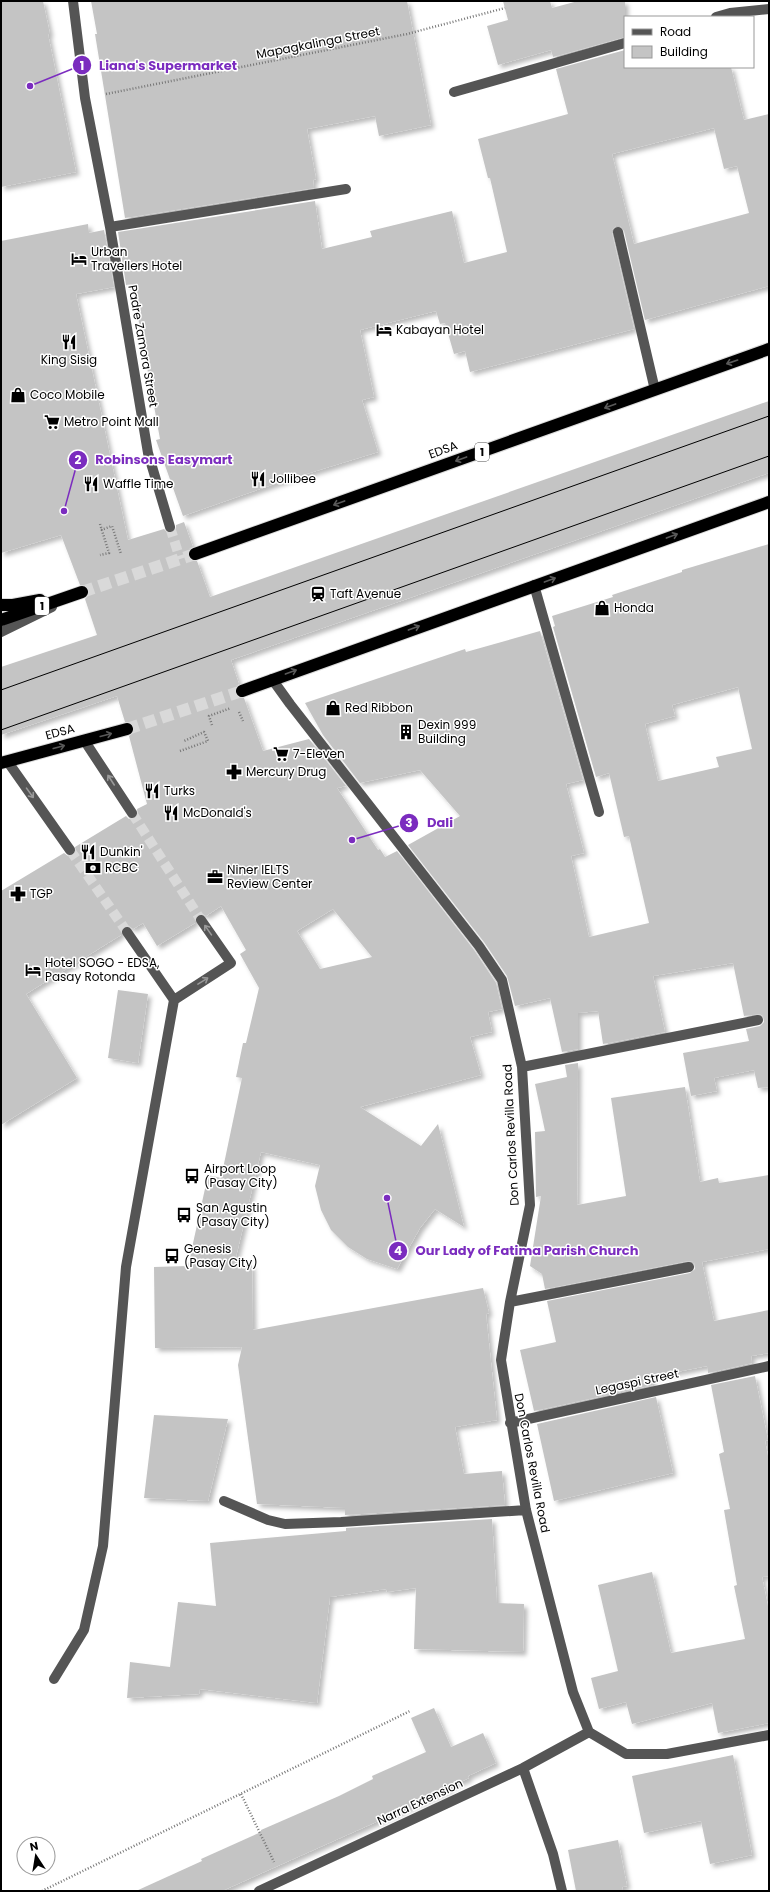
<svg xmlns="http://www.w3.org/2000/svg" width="770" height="1892" viewBox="0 0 770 1892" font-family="Poppins,sans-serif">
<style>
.building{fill:#c4c4c4;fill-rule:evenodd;filter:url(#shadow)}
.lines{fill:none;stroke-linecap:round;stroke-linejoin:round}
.minor-tunnel{stroke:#d9d9d9;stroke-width:10;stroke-dasharray:10 5;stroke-linecap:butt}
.highway-tunnel{stroke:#d9d9d9;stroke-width:12;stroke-dasharray:12 6;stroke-linecap:butt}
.highway-casing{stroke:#dbdbdb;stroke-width:14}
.path{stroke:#777;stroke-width:2.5;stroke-dasharray:1 2;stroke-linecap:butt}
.minor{stroke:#555;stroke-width:10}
.highway{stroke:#000;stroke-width:12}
.tram{stroke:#000;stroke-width:1}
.oneway{stroke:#595959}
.oneway2{stroke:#999}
.labels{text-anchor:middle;stroke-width:3;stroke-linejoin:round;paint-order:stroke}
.shield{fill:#fff;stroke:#4c4c4c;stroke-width:1}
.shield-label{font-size:11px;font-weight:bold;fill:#000}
.street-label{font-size:12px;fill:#000;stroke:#fff}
.poi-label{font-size:12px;fill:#000;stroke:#fff;text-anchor:start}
.leader{fill:none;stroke:#7b2cbf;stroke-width:1.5}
.callout-dot{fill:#7b2cbf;stroke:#fff;stroke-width:1.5}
.mark-label{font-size:12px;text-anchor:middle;font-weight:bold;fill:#fff}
.callout-label{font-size:13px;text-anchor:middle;font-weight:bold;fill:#7b2cbf;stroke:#fff;stroke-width:3;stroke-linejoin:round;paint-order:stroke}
</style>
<defs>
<filter id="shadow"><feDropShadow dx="3.5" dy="3.5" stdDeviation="2" flood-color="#0004"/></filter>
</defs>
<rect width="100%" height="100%" fill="#fff"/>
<path class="building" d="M1,1H43L50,34H48L76,172L1,187Z
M91,1H407L431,125L379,136L375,116L307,129L316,179L313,180L314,188L125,218L95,34H97Z
M503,1H550L552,8L578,1H625V37L553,57L551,50L498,65L487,26L508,20Z
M625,50V67H731L744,120L769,114V286L645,320L624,231L620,226H616L612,230V233L634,329L470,372L465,351L454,354L445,323L440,324L436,311L360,330L374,397L362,400L378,452L277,483L183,516L156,440L160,439L132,284L126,285L118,232L315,201L322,249L372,237L370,231L452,211L464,263L507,252L490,178H488L478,139L568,114L556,69ZM714,128L724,169L737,166L749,213L634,244L612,154Z
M88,224L89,233L104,230L114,287L76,294L128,540L164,529L168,533H172L176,529V525L184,522L193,547L189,549L188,556L190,560L197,561L210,597L769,401V473L231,660L239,684L236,686L235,693L237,697L244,698L263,751L309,739L346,786L337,788L378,850L380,849L385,857L397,851L474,950L496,983L502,1009L488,1012L492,1032L470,1037L481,1075L360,1107L421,1146L438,1124L464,1227L435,1209L420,1228L397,1269L367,1259L348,1247L331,1230L321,1210L315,1186L320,1165L261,1152L234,1265H252L253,1330L483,1288L489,1313L486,1314L497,1420L455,1427L464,1474L502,1471L505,1505L345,1515V1508L257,1504L238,1365L242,1347L155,1348L154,1267L188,1266L208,1175L221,1178L242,1078L236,1077L243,1043H246L259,988L240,954L246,950L221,906L206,916L203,914H198L195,918V923L157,946L143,923L133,929L129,926H124L121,930V935L26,994L77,1078L1,1125V891L64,853L68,856H73L76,852L75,847L126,816L129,819H135L138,816L137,809L147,804L129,736L134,731V727L129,722H125L117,696L1,735V667L97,635L85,599L89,594V589L84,585H80L61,535L1,553V241ZM333,909L372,957L320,969L297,931Z
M769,544V1087L758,1088L754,1070L714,1078L717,1091L691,1096L683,1053L749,1041L746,1029L760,1026L764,1022L763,1016L760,1014L744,1016L733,963L653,976L665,1032L603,1044L598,1011L578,1013V1049L562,1052L550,998L515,1006L507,976L484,942L408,845L460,816L420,770L360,783L323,735L305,703L465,649L466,652L540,631L583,780L566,784L584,853L571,856L589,937L649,923L629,836L624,837L609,773L596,777L553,627L555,626L552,616L613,597L612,595L682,572V570ZM738,687L752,749L716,757L719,767L658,781L645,724L675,716L672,705Z
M118,990L148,994L138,1063L108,1058Z
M578,1063L577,1205L626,1196L611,1098L685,1087L700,1182L718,1178L719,1183L769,1175V1249L702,1262L714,1321L769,1310V1353L751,1356L752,1363L708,1373L707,1366L651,1377L653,1385L534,1411L520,1350L556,1342L547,1301L690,1273L695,1269L694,1262L688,1261L545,1289L542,1274L530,1266L541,1196L536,1197L535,1132L545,1131L535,1084L567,1077L565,1065Z
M755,1376L768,1440L765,1441L769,1461V1576L762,1577L769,1611V1723L718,1733L712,1703L632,1724L626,1702L599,1709L591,1678L618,1671L598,1585L652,1572L671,1653L745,1639L734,1586L737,1585L724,1510L730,1509L719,1454L724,1452L711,1385Z
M656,1397L673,1473L554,1501L537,1424Z
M154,1415L228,1419L208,1501L144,1498Z
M492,1519L497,1603L524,1604L523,1652L414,1649L416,1588L387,1592L386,1589L330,1597L317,1703L200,1689L199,1694L127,1698L130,1662L170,1667L178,1602L216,1606L210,1543L346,1531V1528Z
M434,1708L451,1747L483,1733L496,1763L468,1776L469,1778L449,1787L450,1789L222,1891H136L202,1861L201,1859L261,1832V1830L339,1796L373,1779L372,1776L426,1752L411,1718Z
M733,1755L752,1855L710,1864L701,1821L644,1833L632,1776Z
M618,1840L627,1886L622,1887L623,1891H576L568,1850Z"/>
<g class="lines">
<path class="minor-tunnel" d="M170,527L180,559
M132,813L201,920
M70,850L127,932"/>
<path class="highway-tunnel" d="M82,592L195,554
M127,729L242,691"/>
<defs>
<path id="highway" d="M195,554L769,349
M1,605H13L40,600
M1,620L82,592
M242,691L769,502
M1,763L127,729"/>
</defs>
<use href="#highway" class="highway-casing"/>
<path class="path" d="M106,94L407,34L505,8
M100,524L109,553L100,555
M101,530L112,526L121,554
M239,712L243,721
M212,725L209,716L231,708
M180,751L208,741L204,732L184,741
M241,1794L274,1862
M42,1891L410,1711"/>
<path class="minor" d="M73,1L85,98L110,227L148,453L170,527
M716,17L730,13L769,9
M454,92L625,43
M110,227L346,189
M618,232L655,390
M534,585L599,812
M1,632L52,607
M272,679L290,704L479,946L502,980L522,1067L530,1205L510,1302L501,1360L526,1510L573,1692L589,1732L626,1754H667L769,1735
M84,740L132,813
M8,762L70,850
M174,1000L231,963L201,920
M522,1067L758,1020
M510,1302L689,1267
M510,1423L769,1366
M224,1501L268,1520L285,1524L341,1522L526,1510
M54,1679L84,1630L103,1546L126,1267L174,1000L127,932
M523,1768L553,1854L562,1891
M259,1891L523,1768L589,1732"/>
<use href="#highway" class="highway"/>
<path class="tram" d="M1,690L769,416
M1,730L769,456"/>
</g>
<defs><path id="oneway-shaft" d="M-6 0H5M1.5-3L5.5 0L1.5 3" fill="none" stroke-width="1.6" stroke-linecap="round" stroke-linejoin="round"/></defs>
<g class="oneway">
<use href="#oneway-shaft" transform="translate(732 362) rotate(161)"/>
<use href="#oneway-shaft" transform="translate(610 406) rotate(160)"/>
<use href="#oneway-shaft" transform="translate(461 459) rotate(160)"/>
<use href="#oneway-shaft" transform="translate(339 503) rotate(160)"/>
<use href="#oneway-shaft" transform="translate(672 536) rotate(-20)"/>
<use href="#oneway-shaft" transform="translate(550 580) rotate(-20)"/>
<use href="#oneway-shaft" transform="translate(414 628) rotate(-20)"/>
<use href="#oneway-shaft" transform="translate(291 672) rotate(-20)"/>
<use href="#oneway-shaft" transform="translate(106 735) rotate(-15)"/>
<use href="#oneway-shaft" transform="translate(59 747) rotate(-15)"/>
</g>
<g class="oneway2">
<use href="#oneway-shaft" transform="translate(111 780) rotate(-123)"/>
<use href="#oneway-shaft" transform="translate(30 793) rotate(54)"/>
<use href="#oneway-shaft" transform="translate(208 930) rotate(-125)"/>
<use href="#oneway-shaft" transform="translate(203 981) rotate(-32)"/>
</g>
<defs>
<symbol id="hotel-bare" viewBox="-9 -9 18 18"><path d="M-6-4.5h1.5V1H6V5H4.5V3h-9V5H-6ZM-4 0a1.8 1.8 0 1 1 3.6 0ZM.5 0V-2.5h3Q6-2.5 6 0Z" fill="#000" stroke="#fff" stroke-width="2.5" paint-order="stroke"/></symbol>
<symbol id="restaurant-bare" viewBox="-9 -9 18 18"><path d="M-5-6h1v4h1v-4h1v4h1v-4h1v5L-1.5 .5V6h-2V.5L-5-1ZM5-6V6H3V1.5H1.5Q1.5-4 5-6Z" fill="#000" stroke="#fff" stroke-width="2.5" paint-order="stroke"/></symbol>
<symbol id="shop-bare" viewBox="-9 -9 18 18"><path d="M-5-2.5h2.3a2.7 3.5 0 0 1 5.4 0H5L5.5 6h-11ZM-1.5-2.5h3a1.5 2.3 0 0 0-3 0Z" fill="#000" stroke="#fff" stroke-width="2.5" paint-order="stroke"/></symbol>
<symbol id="supermarket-bare" viewBox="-9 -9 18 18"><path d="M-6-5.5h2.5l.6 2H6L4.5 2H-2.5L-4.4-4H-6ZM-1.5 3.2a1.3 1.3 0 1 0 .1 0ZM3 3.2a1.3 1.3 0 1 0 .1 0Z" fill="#000" stroke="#fff" stroke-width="2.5" paint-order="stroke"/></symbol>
<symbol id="station-bare" viewBox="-9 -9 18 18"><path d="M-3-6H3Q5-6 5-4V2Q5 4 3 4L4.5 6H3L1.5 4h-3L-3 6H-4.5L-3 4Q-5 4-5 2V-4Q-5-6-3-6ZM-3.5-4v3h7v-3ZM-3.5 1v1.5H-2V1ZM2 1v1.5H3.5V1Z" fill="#000" stroke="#fff" stroke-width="2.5" paint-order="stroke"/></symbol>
<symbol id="building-bare" viewBox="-9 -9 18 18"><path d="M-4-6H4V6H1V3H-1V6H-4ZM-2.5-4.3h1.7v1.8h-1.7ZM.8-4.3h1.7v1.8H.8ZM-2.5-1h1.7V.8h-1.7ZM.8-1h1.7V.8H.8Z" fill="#000" stroke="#fff" stroke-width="2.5" paint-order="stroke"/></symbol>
<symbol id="pharmacy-bare" viewBox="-9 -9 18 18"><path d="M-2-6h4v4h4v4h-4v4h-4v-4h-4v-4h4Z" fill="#000" stroke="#fff" stroke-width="2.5" paint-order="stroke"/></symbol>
<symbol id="bank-bare" viewBox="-9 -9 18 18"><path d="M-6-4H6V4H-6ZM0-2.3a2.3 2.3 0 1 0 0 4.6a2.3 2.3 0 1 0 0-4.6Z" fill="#000" stroke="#fff" stroke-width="2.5" paint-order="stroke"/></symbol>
<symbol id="office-bare" viewBox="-9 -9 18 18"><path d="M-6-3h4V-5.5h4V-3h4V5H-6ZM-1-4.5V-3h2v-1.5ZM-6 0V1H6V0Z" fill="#000" stroke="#fff" stroke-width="2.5" paint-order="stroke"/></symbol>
<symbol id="bus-bare" viewBox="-9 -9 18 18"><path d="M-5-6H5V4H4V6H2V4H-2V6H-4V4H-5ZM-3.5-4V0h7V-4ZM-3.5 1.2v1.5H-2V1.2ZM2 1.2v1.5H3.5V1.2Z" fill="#000" stroke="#fff" stroke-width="2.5" paint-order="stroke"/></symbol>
</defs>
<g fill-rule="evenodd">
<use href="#hotel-bare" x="68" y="248" width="22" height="22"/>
<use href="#hotel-bare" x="373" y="319" width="22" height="22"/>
<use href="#restaurant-bare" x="58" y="331" width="22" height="22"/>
<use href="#shop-bare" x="7" y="384" width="22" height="22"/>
<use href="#supermarket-bare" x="41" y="411" width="22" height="22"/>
<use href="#restaurant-bare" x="247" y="468" width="22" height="22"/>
<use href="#restaurant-bare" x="80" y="473" width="22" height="22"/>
<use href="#station-bare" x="307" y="583" width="22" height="22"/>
<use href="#shop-bare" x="591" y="597" width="22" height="22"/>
<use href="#shop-bare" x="322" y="697" width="22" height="22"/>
<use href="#building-bare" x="395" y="721" width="22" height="22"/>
<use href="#supermarket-bare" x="270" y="743" width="22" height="22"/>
<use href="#pharmacy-bare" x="223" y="761" width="22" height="22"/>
<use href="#restaurant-bare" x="141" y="780" width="22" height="22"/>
<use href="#restaurant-bare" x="160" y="802" width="22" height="22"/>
<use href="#restaurant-bare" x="77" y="841" width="22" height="22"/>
<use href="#bank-bare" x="82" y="857" width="22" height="22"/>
<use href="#office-bare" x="204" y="866" width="22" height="22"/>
<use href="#pharmacy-bare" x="7" y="883" width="22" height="22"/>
<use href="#hotel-bare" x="22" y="959" width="22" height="22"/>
<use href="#bus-bare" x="181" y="1165" width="22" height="22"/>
<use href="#bus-bare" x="173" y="1204" width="22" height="22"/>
<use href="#bus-bare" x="161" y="1245" width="22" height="22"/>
</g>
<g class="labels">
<g class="shield">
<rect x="475" y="443" width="14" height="18" rx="3"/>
<rect x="35" y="597" width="14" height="18" rx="3"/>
</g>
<g class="shield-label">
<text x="482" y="456">1</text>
<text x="42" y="610">1</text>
</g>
<g class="street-label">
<text transform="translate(318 43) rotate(-11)" y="4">Mapagkalinga Street</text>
<text transform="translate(143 346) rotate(80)" y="4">Padre Zamora Street</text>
<text transform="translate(443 450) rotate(-20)" y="4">EDSA</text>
<text transform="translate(60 732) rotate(-15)" y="4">EDSA</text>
<text transform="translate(511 1135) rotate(-93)" y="4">Don Carlos Revilla Road</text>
<text transform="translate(637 1382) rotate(-12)" y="4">Legaspi Street</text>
<text transform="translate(532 1463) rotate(79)" y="4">Don Carlos Revilla Road</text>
<text transform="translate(420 1802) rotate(-25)" y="4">Narra Extension</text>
</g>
<g class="poi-label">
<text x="91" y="256">Urban<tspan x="91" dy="14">Travellers Hotel</tspan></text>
<text x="396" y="334">Kabayan Hotel</text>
<text x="69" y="364" text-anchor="middle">King Sisig</text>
<text x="30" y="399">Coco Mobile</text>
<text x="64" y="426">Metro Point Mall</text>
<text x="270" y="483">Jollibee</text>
<text x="103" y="488">Waffle Time</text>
<text x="330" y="598">Taft Avenue</text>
<text x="614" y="612">Honda</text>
<text x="345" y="712">Red Ribbon</text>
<text x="418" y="729">Dexin 999<tspan x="418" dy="14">Building</tspan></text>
<text x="293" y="758">7-Eleven</text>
<text x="246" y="776">Mercury Drug</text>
<text x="164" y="795">Turks</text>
<text x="183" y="817">McDonald's</text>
<text x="100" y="856">Dunkin'</text>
<text x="105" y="872">RCBC</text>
<text x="227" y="874">Niner IELTS<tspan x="227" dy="14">Review Center</tspan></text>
<text x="30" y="898">TGP</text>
<text x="45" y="967">Hotel SOGO - EDSA,<tspan x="45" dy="14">Pasay Rotonda</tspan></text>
<text x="204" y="1173">Airport Loop<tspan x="204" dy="14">(Pasay City)</tspan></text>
<text x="196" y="1212">San Agustin<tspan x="196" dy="14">(Pasay City)</tspan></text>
<text x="184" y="1253">Genesis<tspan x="184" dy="14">(Pasay City)</tspan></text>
</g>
</g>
<path class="leader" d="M30 86L82 65M64 511L78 460M352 840L409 823M387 1198L398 1251"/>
<g class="callout-dot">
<circle cx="30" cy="86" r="4"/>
<circle cx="64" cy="511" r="4"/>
<circle cx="352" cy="840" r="4"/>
<circle cx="387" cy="1198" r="4"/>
<circle cx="82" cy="65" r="10"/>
<circle cx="78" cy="460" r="10"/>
<circle cx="409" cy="823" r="10"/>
<circle cx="398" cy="1251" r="10"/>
</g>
<g class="mark-label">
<text x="82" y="70">1</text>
<text x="78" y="464">2</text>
<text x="409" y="827">3</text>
<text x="398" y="1255">4</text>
</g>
<g class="callout-label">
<text x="168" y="70">Liana's Supermarket</text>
<text x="164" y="464">Robinsons Easymart</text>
<text x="440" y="827">Dali</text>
<text x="527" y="1255">Our Lady of Fatima Parish Church</text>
</g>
<rect width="770" height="1892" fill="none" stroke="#000000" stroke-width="4"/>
<rect x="624" y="16" width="130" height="52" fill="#ffffff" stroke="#999999"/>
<rect x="632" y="29" width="20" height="6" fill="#555555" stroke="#999999"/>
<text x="660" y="36" font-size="12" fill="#000000">Road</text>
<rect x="632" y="46" width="20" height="12" fill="#c4c4c4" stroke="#999999"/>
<text x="660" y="56" font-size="12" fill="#000000">Building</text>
<g transform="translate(36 1856) rotate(348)"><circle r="19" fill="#ffffff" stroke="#999999"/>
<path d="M0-3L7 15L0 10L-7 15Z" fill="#000000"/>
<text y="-6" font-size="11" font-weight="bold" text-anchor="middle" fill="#000000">N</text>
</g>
</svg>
